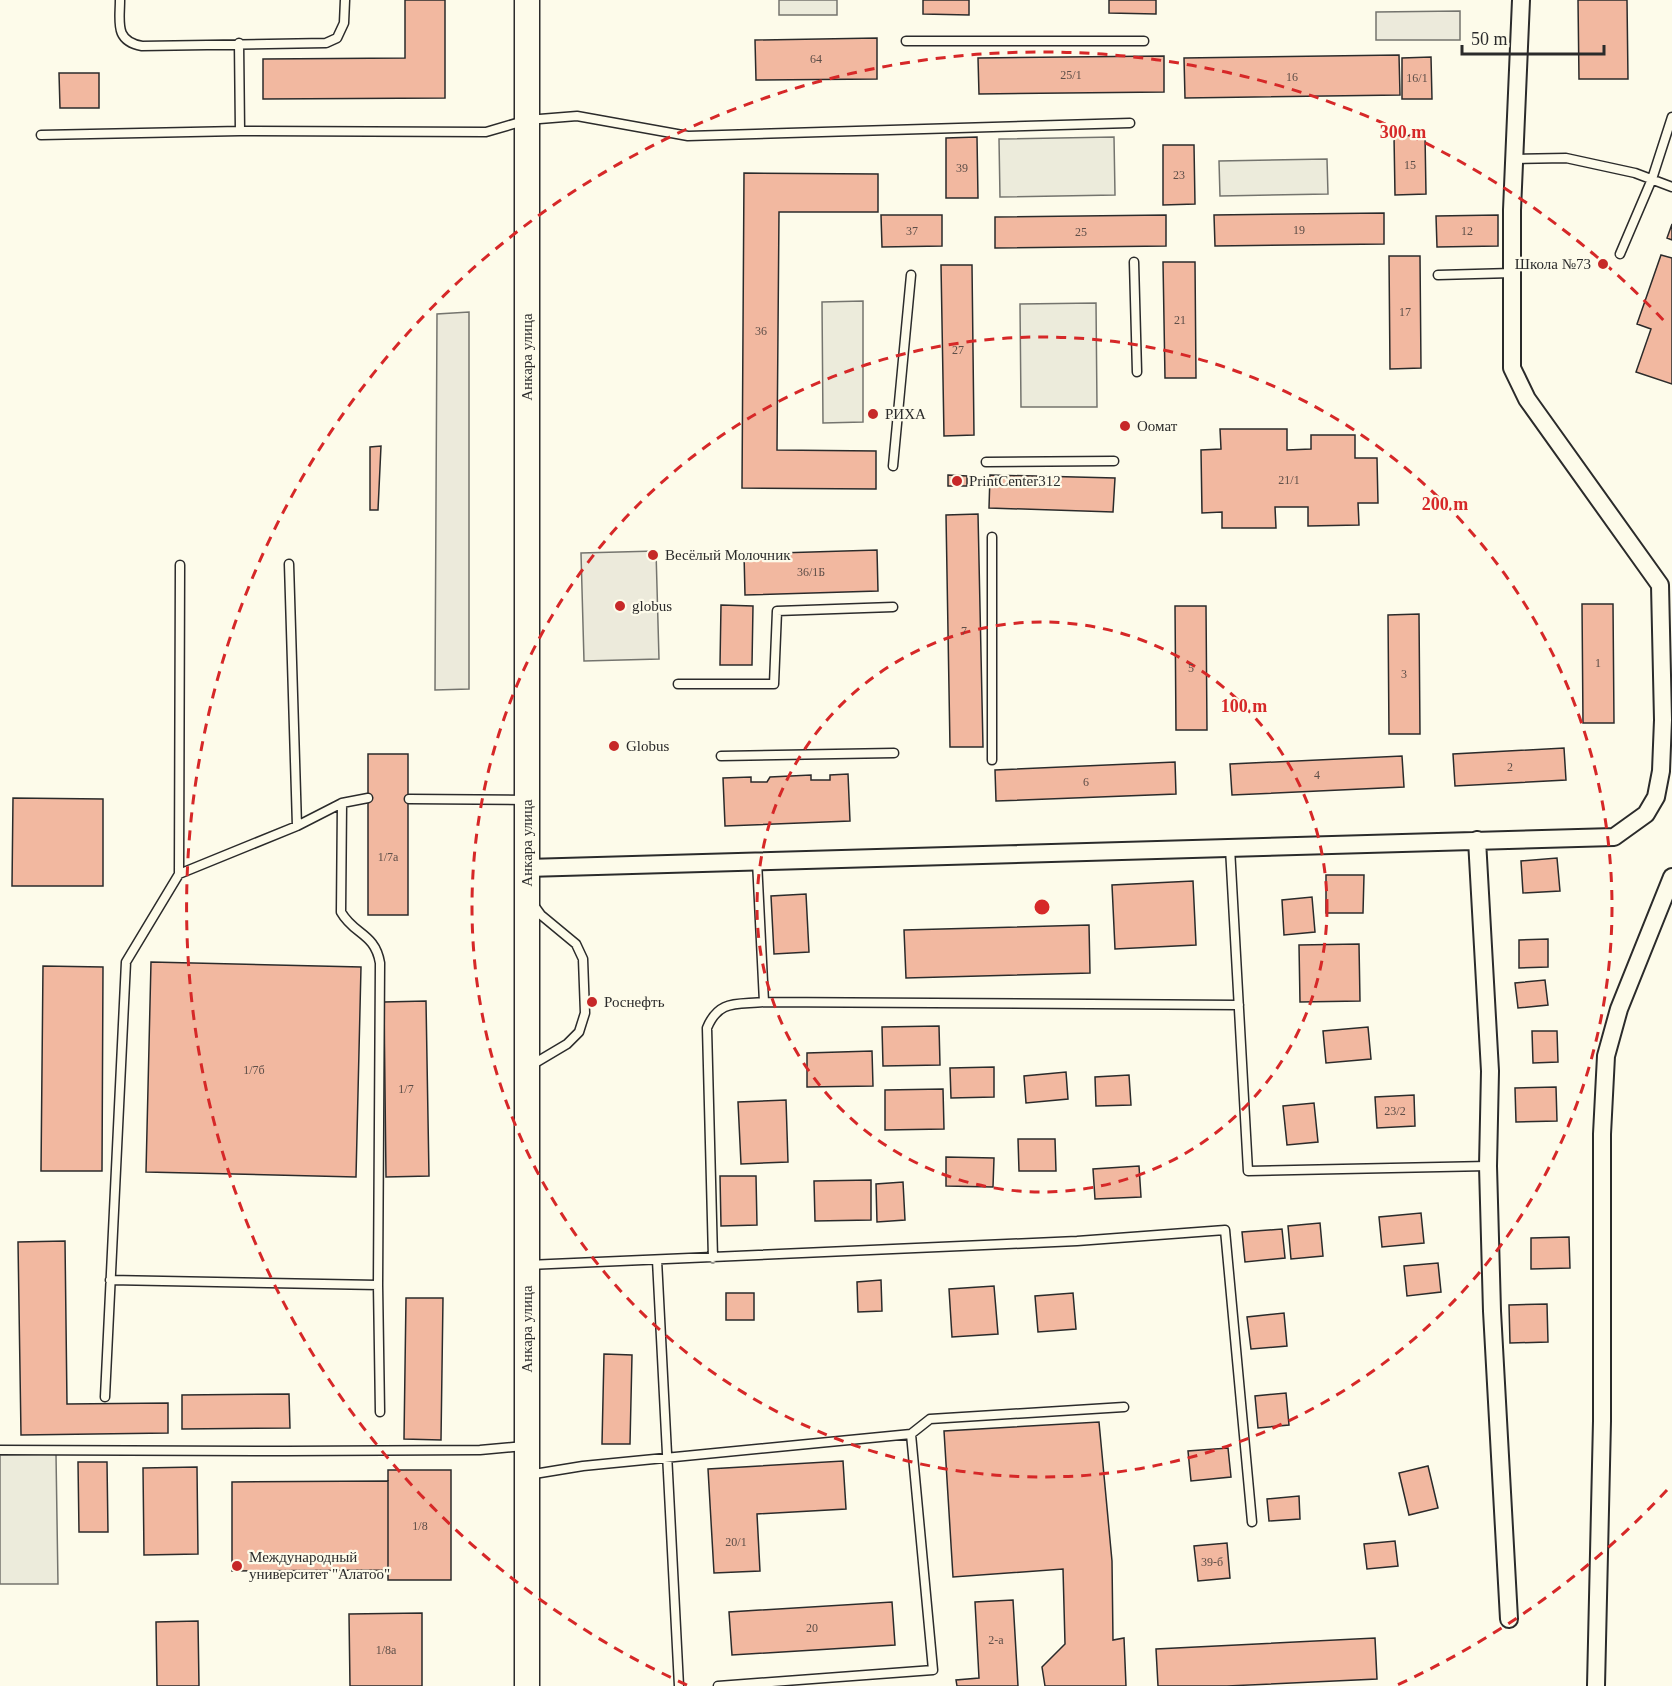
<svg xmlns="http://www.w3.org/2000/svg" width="1672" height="1686" viewBox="0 0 1672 1686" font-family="'Times New Roman',serif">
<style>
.green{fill:#ecebdb;stroke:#74746e;stroke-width:1.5}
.parking{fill:#eceadb;stroke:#74746e;stroke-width:1.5}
.building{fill:#f2b8a0;stroke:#2b2b2b;stroke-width:1.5}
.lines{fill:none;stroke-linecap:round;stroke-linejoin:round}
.service-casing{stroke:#2b2b2b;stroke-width:11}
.minor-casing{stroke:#2b2b2b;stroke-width:20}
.secondary-casing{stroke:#2b2b2b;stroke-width:27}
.service{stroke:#fdfbea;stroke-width:8}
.minor{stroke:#fdfbea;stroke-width:16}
.secondary{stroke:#fdfbea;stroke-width:24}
.ring{fill:none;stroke:#d62828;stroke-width:3;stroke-dasharray:10 8}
.poi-dot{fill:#c62828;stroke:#fdfbea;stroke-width:2}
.labels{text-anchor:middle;stroke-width:4.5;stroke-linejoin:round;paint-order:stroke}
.number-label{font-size:12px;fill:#5d4e48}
.poi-label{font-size:15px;fill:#2b2b2b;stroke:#fdfbea;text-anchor:start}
.street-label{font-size:15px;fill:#2b2b2b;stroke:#fdfbea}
.centre{fill:#d62828;stroke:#fdfbea;stroke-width:3}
.ring-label{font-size:18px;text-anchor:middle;font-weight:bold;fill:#d62828;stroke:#fdfbea;stroke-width:4.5;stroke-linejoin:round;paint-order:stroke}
</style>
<rect width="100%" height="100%" fill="#fdfbea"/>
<path class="green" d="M779,0H837V15H779Z
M1114,137L1115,195L1000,197L999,139Z
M1327,159L1328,194L1220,196L1219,161Z
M863,301V422L823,423L822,302Z
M1096,303L1097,407H1021L1020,304Z
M56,1454L58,1584H0V1455Z"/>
<path class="parking" d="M1460,11V40H1376V12Z
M469,312V689L435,690L437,314Z
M656,551L659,659L584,661L581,553Z"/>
<path class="building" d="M405,0H445V98L263,99V59L405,58Z
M923,0H969V15L923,14Z
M1109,0H1156V14L1109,13Z
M1578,0H1627L1628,79H1579Z
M877,38V79L756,80L755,40Z
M1399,55L1400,95L1185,98L1184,58Z
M1164,56V92L979,94L978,58Z
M1431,57L1432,99H1402V58Z
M59,73H99V108H60Z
M1425,135L1426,194L1395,195L1394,136Z
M977,137L978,198H946V138Z
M1163,145H1194L1195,204L1163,205Z
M744,173L878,174V212H779L777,450L876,451V489L742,488Z
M1384,213V244L1215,246L1214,215Z
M881,215H942V246L882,247Z
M1166,215V246L995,248V217Z
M1498,215V246L1437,247L1436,216Z
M1672,224V240L1667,238Z
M1672,224V240L1667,238Z
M1661,255L1672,258V384L1636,372L1651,329L1637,324Z
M1661,255L1672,258V384L1636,372L1651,329L1637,324Z
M1389,256H1420L1421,368L1390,369Z
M1163,262H1195L1196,378H1165Z
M941,265H972L974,435L944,436Z
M1220,429H1287V450L1311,449V435H1355V458H1377L1378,503H1358L1359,525L1308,526V507H1275L1276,528H1222V512L1202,513L1201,450L1221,449Z
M381,446L378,510H370V447Z
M948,475L967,476V486H948Z
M990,475L1115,478L1113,512L989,508Z
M978,514L983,747H950L946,515Z
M877,550L878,591L745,595L744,554Z
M1582,604H1613L1614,723H1583Z
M721,605L753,606L752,665H720Z
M1175,606H1206L1207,730H1176Z
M1419,614L1420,734H1389L1388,615Z
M1564,748L1566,780L1455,786L1453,754Z
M368,754H408V915H368Z
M1402,756L1404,787L1232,795L1230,764Z
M1175,762L1176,794L996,801L995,770Z
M848,774L850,821L725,826L723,778L751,777V782H767L770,777L811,775V780H830V775Z
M13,798L103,799V886H12Z
M1557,858L1560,891L1523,893L1521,861Z
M1326,875H1364L1363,913H1326Z
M1193,881L1196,945L1115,949L1112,885Z
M806,894L809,952L774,954L771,896Z
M1312,897L1315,932L1284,935L1282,900Z
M1089,925L1090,973L906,978L904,930Z
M1548,939V967L1519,968V940Z
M1359,944L1360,1001L1300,1002L1299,945Z
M151,962L361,967L356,1177L146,1172Z
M43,966L103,967L102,1171H41Z
M1545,980L1548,1005L1518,1008L1515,983Z
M426,1001L429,1176L386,1177L384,1002Z
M939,1026L940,1065L883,1066L882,1027Z
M1368,1027L1371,1059L1326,1063L1323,1031Z
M1532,1031H1557L1558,1062L1533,1063Z
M872,1051L873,1086L807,1087V1053Z
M994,1067V1097L951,1098L950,1068Z
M1066,1072L1068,1099L1026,1103L1024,1076Z
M1129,1075L1131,1105L1096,1106L1095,1077Z
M1556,1087L1557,1121L1516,1122L1515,1088Z
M943,1089L944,1129L885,1130V1090Z
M1414,1095L1415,1126L1377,1128L1375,1097Z
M786,1100L788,1162L741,1164L738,1102Z
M1314,1103L1318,1142L1287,1145L1283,1106Z
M1018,1139H1055L1056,1171H1019Z
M946,1157L994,1158L993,1187L946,1186Z
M1139,1166L1141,1197L1095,1199L1093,1169Z
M720,1176H756L757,1225L721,1226Z
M871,1180V1220L815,1221L814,1181Z
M903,1182L905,1220L877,1222L876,1184Z
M1421,1213L1424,1243L1382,1247L1379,1217Z
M1320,1223L1323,1256L1291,1259L1288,1226Z
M1282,1229L1285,1258L1245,1262L1242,1232Z
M1569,1237L1570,1268L1531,1269V1238Z
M65,1241L67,1404L168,1403V1433L21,1435L18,1242Z
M1438,1263L1441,1292L1407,1296L1404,1266Z
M881,1280L882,1311L858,1312L857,1282Z
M994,1286L998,1334L952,1337L949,1289Z
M726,1293H754V1320H726Z
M1073,1293L1076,1329L1038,1332L1035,1296Z
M406,1298H443L441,1440L404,1439Z
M1547,1304L1548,1342L1510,1343L1509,1305Z
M1284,1313L1287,1346L1251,1349L1247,1317Z
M604,1354L632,1355L630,1444H602Z
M1286,1393L1289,1425L1258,1428L1255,1396Z
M289,1394L290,1428L182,1429V1395Z
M1099,1422L1112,1561L1113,1640L1124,1638L1126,1686H1045L1042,1667L1065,1644L1063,1569L953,1577L944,1431Z
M1228,1448L1231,1477L1191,1481L1188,1451Z
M843,1461L846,1509L757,1514L760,1571L714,1573L708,1469Z
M78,1462H107L108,1532H79Z
M1428,1466L1438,1508L1409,1515L1399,1473Z
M197,1467L198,1554L144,1555L143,1468Z
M388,1470H451V1580H388Z
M388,1481V1570L232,1571V1482Z
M1299,1496L1300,1519L1269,1521L1267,1499Z
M1395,1541L1398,1566L1367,1569L1364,1544Z
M1227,1543L1230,1578L1198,1581L1194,1546Z
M1013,1600L1018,1686H957L956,1680L979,1678L975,1602Z
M892,1602L895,1645L732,1655L729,1612Z
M422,1613V1686H350L349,1614Z
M198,1621L199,1686H157L156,1622Z
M1375,1638L1377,1679L1227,1686H1158L1156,1649Z"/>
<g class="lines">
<defs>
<path id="service" d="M120,0C120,22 114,41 142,46L326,43L337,38L344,23L345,0
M906,41H1144
M239,43L240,131
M41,135L240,131L486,132L527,120L577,116L688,136L1130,123
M1514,159L1566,158L1635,173L1672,187
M1620,254L1652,179L1672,117
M1134,262L1137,372
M1438,275L1512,273
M986,462L1114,461
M893,466L911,275
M992,537V760
M289,564L297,826
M678,684H774L777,611L893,607
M721,756L894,753
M409,799L525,800
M342,803L341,912C354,935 375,933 380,963L378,1285L380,1412
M1230,848L1248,1171L1488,1166
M757,861L764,1002L1239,1005
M179,874L180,565
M530,1066L567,1044L579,1032L585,1013L583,959L576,944L541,915L533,904
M713,1258L707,1028C719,999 737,1005 764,1002
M657,1260L679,1686
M528,1265L1077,1241L1225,1230L1252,1522
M110,1280L378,1285
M105,1397L126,962L179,874L297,826L342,803L368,798
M0,1450L287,1451L480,1450L524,1446
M528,1475L583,1466L911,1434L930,1419L1124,1407
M718,1686L933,1670L911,1434"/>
<path id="minor" d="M1477,840L1490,1071L1488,1166L1492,1311L1509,1619
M527,868L1614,837L1646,814L1656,797L1661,771L1663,720L1660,585L1527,399L1512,368V210L1521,0
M1596,1686L1602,1421V1134L1606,1056L1619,1009L1672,877"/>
<path id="secondary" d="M527,0V1686"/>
</defs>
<use href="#service" class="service-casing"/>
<use href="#minor" class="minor-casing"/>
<use href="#secondary" class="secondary-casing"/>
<use href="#service" class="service"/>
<use href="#minor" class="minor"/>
<use href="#secondary" class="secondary"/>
</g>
<g class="ring">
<circle cx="1042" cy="907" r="285"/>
<circle cx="1042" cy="907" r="570"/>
<path d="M1667 1490A855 855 0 0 1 1397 1685M687 1685A855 855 0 1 1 1667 324"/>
</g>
<g class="poi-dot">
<circle cx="1603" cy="264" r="6"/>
<circle cx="873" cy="414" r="6"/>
<circle cx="1125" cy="426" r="6"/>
<circle cx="957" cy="481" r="6"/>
<circle cx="653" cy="555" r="6"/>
<circle cx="620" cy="606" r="6"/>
<circle cx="614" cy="746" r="6"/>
<circle cx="592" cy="1002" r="6"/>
<circle cx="237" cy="1566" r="6"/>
</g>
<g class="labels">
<g class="number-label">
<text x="816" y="63">64</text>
<text x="1071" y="79">25/1</text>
<text x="1292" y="81">16</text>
<text x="1417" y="82">16/1</text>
<text x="1410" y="169">15</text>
<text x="962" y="172">39</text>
<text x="1179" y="179">23</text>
<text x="1299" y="234">19</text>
<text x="912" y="235">37</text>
<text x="1467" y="235">12</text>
<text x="1081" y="236">25</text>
<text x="1405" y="316">17</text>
<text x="1180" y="324">21</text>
<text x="761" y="335">36</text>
<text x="958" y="354">27</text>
<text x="1289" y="484">21/1</text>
<text x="811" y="576">36/1Б</text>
<text x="964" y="635">7</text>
<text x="1598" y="667">1</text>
<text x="1191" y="672">5</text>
<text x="1404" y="678">3</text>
<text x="1510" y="771">2</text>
<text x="1317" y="779">4</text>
<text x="1086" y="786">6</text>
<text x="388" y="861">1/7а</text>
<text x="254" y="1074">1/7б</text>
<text x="406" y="1093">1/7</text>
<text x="1395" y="1115">23/2</text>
<text x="420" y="1530">1/8</text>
<text x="736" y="1546">20/1</text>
<text x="1212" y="1566">39-б</text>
<text x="812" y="1632">20</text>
<text x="996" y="1644">2-a</text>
<text x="386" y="1654">1/8а</text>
</g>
<g class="poi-label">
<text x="1591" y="269" text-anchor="end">Школа №73</text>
<text x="885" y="419">РИХА</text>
<text x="1137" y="431">Оомат</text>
<text x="969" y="486">PrintCenter312</text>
<text x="665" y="560">Весёлый Молочник</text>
<text x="632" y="611">globus</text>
<text x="626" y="751">Globus</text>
<text x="604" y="1007">Роснефть</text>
<text x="249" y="1562">Международный<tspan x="249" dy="17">университет "Алатоо"</tspan></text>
</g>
<g class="street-label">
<text transform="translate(527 357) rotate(-90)" y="5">Анкара улица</text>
<text transform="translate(527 843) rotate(-90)" y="5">Анкара улица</text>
<text transform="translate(527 1329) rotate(-90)" y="5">Анкара улица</text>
</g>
</g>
<circle cx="1042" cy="907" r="9" class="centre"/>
<g class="ring-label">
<text x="1403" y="138">300 m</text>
<text x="1445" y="510">200 m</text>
<text x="1244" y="712">100 m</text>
</g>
<path d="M1462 45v9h142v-9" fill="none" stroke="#2b2b2b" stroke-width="3"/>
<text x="1471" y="45" font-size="18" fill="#2b2b2b" stroke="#fdfbea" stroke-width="4.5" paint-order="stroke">50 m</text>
</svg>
